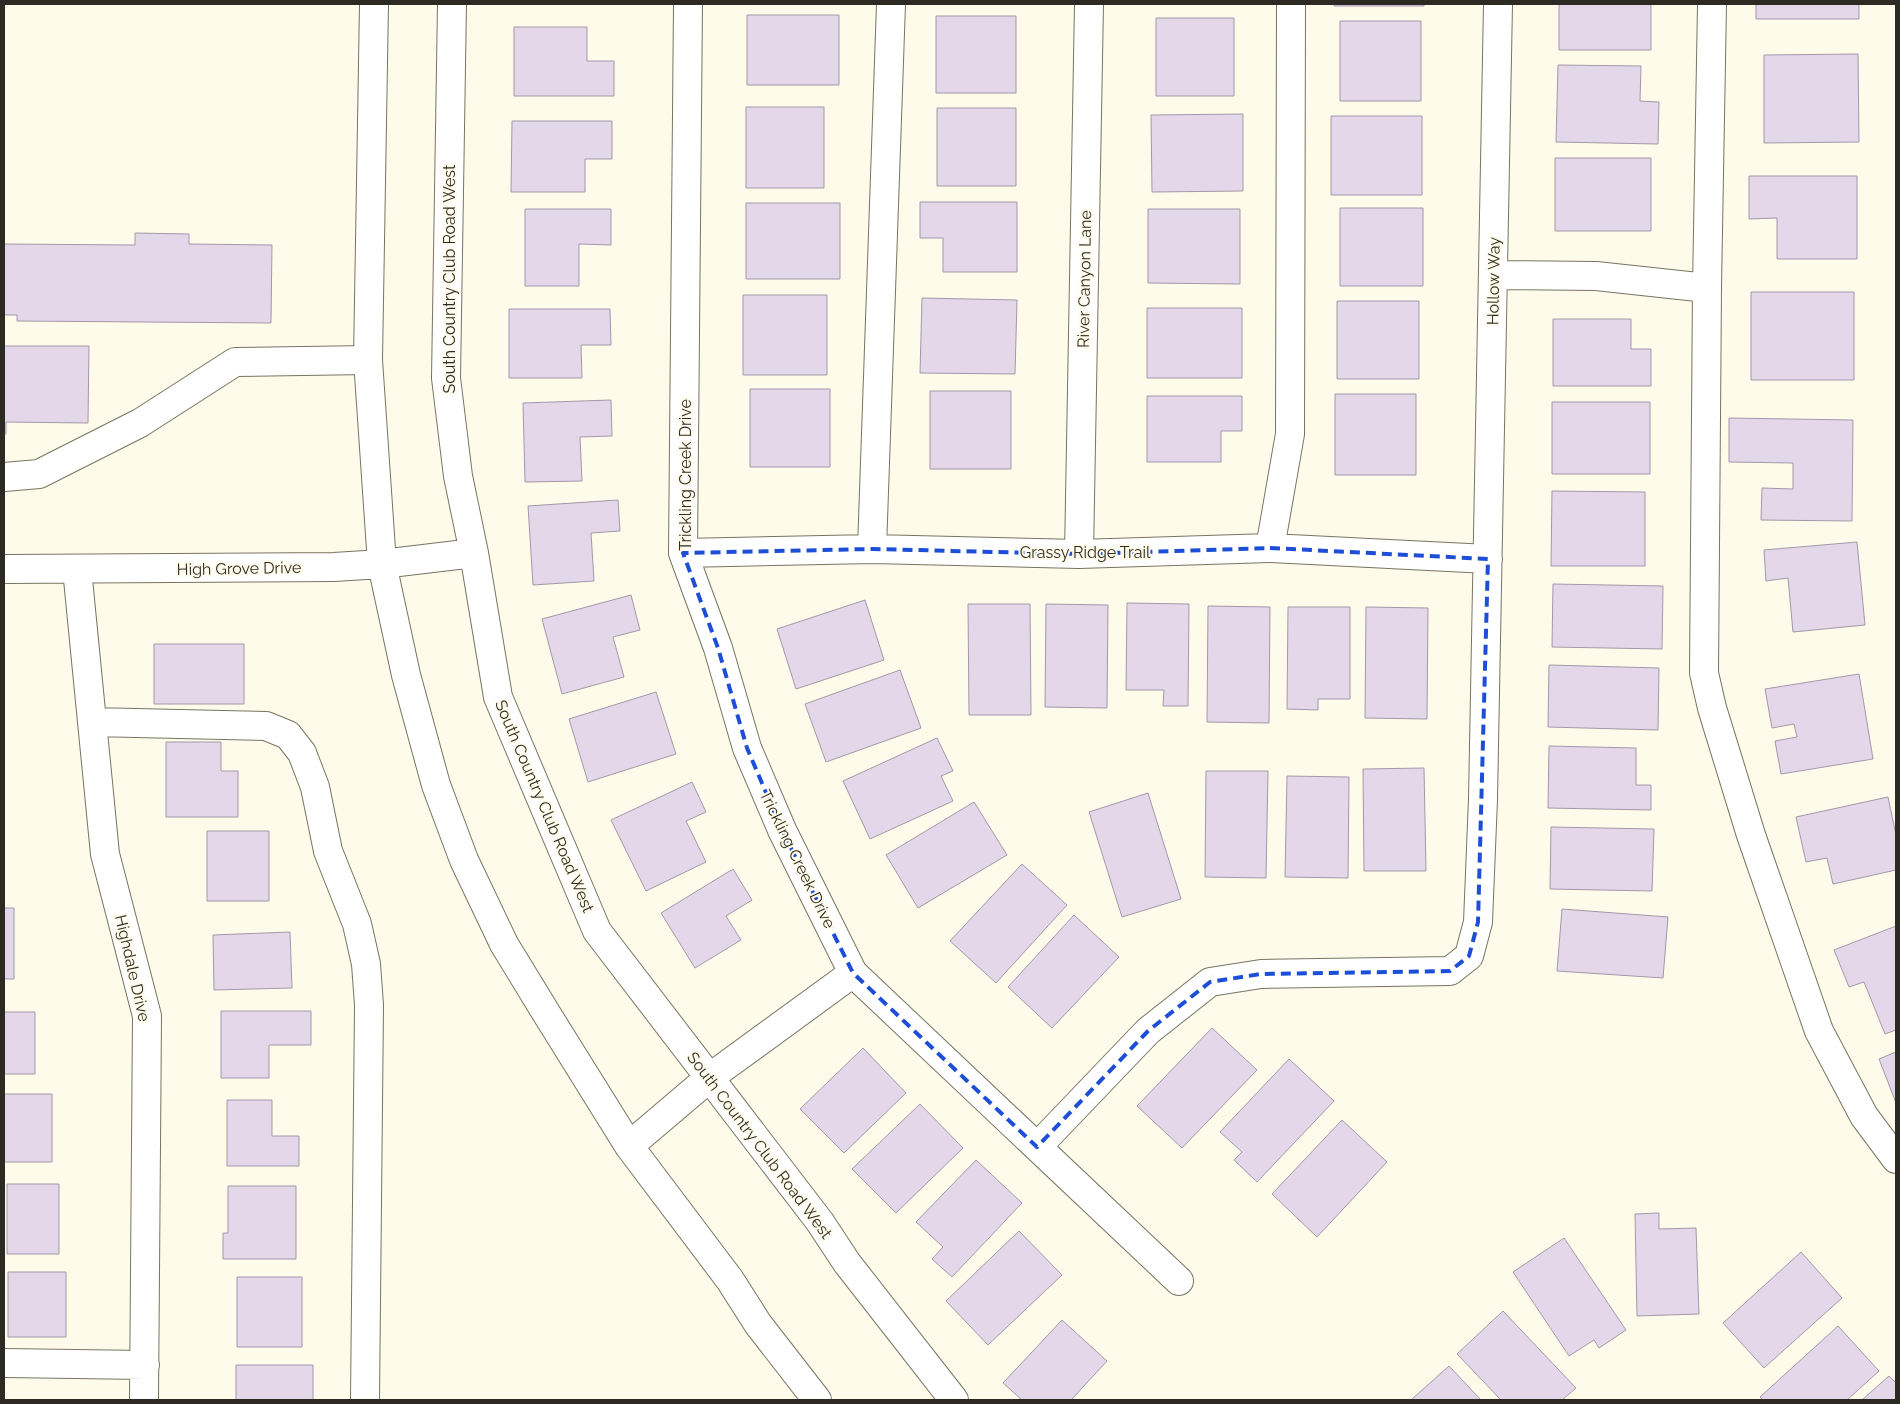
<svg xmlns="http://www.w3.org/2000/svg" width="1900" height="1404" viewBox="0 0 1900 1404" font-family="Raleway,sans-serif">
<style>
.building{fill:#e4d7e9;stroke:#a398a8}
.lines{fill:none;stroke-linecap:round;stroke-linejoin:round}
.minor-casing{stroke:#787462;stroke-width:30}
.minor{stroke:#fff;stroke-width:28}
.marked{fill:none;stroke:#1d4ed8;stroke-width:4;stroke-dasharray:10 6;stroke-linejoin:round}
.labels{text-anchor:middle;stroke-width:4;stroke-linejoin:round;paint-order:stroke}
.street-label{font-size:16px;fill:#2c2a22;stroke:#fffbeb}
</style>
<rect width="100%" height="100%" fill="#fffbeb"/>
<path class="building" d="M1334,4H1424V6H1334Z
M1559,4H1651V50H1559Z
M1756,4H1859V19H1756Z
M747,15H839V85H747Z
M936,16H1016V93H936Z
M1156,18H1234V96H1156Z
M1340,21H1421V101H1340Z
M514,27H587V61H614V96H514Z
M1858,54L1859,142L1764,143V55Z
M1558,65L1641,66L1640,101L1659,102L1658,144L1556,142Z
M746,107H824V188H746Z
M937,108H1016V186H937Z
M1243,114V191L1152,192L1151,115Z
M1331,116H1422V195H1331Z
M512,121H612V159H585V192H511Z
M1555,158H1651V231H1555Z
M1749,176H1857V259H1777V218L1749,219Z
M920,202H1017V272H943V238H920Z
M746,203H840V279H746Z
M1340,208H1423V286H1340Z
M525,209H611V245L579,244V286H525Z
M1148,209H1240V284L1148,283Z
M135,233L189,234V244L272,245L271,323L17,321V315H4V244L135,245Z
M1751,292H1854V380H1751Z
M743,295H827V375H743Z
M922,298L1017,300L1015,374L920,373Z
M1337,301H1419V379H1337Z
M1147,308H1242V378H1147Z
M509,309H610L611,345H581L582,378H509Z
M1553,319H1631V349H1651V386H1553Z
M4,346H89L88,423L6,422V434H4Z
M750,389H830V467H750Z
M930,391H1011V469H930Z
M1335,394H1416V475H1335Z
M1147,396H1242V431H1221V462H1147Z
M611,400L612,436L580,437L582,481L525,482L523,403Z
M1552,402H1650V474H1552Z
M1729,418L1853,420L1852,521L1761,520L1762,488L1793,489V463L1729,462Z
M1552,491L1645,492V566H1551Z
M618,500L620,531L591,533L594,581L533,585L528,506Z
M1857,542L1865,625L1793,632L1788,578L1766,581L1764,550Z
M1553,584L1663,586L1662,649L1552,647Z
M631,595L640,630L613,637L624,677L562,694L542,619Z
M865,600L884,660L796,689L777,629Z
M1127,603L1189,604L1188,706H1163L1164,690H1126Z
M968,604H1030L1031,715H969Z
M1046,604L1108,605L1107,708L1045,707Z
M1208,606L1270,607L1269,723L1207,722Z
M1288,607H1350V699H1318V710L1287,709Z
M1366,607L1428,608L1427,719L1365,718Z
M154,644H244V704H154Z
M1549,665L1659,668L1658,730L1548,727Z
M900,670L921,728L826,762L805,704Z
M1859,674L1873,759L1781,774L1775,741L1797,737L1794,724L1772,728L1765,689Z
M656,692L676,754L588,782L569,719Z
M937,738L953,771L941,776L953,801L870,839L843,781Z
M166,742H221V771H238V817H166Z
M1549,746L1636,748V785H1651V810L1548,808Z
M1424,768L1426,871H1364L1363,769Z
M1206,771H1268L1266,878L1205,877Z
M1287,776L1349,777L1348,878L1285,877Z
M692,782L706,812L686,821L706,862L646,891L611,820Z
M1148,793L1181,899L1122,917L1089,812Z
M1888,797L1896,835V870L1833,884L1827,858L1806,862L1796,817Z
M974,802L1007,855L918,908L886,855Z
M1551,827L1654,829L1652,891L1550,889Z
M207,831H269V901H207Z
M1022,864L1067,905L996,983L950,941Z
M733,869L752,900L726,916L741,940L695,968L661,913Z
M4,908H14V979H4Z
M1562,909L1668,917L1663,978L1557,971Z
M1074,915L1119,957L1052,1028L1008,987Z
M1896,926V1030L1885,1034L1864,982L1849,987L1834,950Z
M290,932L292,988L214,990L213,935Z
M221,1011H311V1045H269V1078H221Z
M4,1012H35V1074H4Z
M1212,1028L1257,1070L1182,1148L1137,1106Z
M863,1048L906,1093L844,1153L800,1109Z
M1896,1052V1103L1879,1059Z
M1289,1059L1334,1101L1257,1182L1234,1160L1242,1152L1220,1132Z
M4,1094H52V1162H4Z
M227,1100H272V1136H299V1166H227Z
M920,1104L963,1148L896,1213L852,1169Z
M1342,1120L1387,1162L1317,1237L1272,1194Z
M976,1160L1022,1203L952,1277L932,1259L943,1247L916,1222Z
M7,1184H59V1254H7Z
M228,1186H296V1259H223V1233H228Z
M1659,1213V1229L1696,1228L1699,1314L1637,1316L1635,1214Z
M1019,1231L1062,1275L988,1345L946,1301Z
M1564,1238L1626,1330L1599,1348L1594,1340L1569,1356L1513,1272Z
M1801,1252L1842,1298L1764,1368L1723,1323Z
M8,1272H66V1337H8Z
M237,1277H302V1347H237Z
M1503,1311L1576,1388L1562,1400H1501L1457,1354Z
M1062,1320L1107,1361L1071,1400H1022L1003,1383Z
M1838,1326L1879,1371L1847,1400H1763L1760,1397Z
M236,1365H313V1400H236Z
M1449,1366L1481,1400H1411Z
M1889,1376L1896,1383V1400H1862Z"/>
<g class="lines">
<defs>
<path id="minor" d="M374,4L368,360L382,564L406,675L436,785L464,860L504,944L548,1016L629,1146L730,1280L758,1324L817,1400
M452,4L446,378L458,476L474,553L498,697L597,931L820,1222L847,1263L954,1400
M688,4L683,553L718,648L747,748L782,830L853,973L1179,1281
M1712,4L1707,288L1704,673L1712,708L1751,835L1819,1031L1864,1116L1896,1159
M1493,275L1596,276L1707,288
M4,477L39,474L140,423L235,362L368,360
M1270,548L1290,434L1291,4
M872,549L891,4
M683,553L872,549L1079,554L1270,548L1488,559
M1079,554L1089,4
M4,569L334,567L382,564L474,553
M77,569L105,854L147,1016L144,1400
M92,722L266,726L288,735L302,753L315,787L328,851L357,924L366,964L369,1005L365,1400
M629,1146L709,1078L853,973
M1037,1147L1148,1031L1210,982L1261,974L1450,971L1469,956L1478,922L1483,799L1498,4
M4,1363L145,1365"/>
</defs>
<use href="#minor" class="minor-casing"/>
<use href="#minor" class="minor"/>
</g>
<path class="marked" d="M1270,548L1488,559L1478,922L1469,956L1450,971L1261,974L1210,982L1148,1031L1037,1147L853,973L782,830L747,748L718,648L683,553L872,549L1079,554Z"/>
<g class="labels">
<g class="street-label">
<text transform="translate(449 279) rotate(-90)" y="6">South Country Club Road West</text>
<text transform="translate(1084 279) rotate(-89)" y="6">River Canyon Lane</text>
<text transform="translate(1493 281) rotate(-89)" y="6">Hollow Way</text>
<text transform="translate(685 475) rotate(-90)" y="6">Trickling Creek Drive</text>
<text x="1085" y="558">Grassy Ridge Trail</text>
<text transform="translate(239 568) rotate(-1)" y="6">High Grove Drive</text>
<text transform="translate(545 806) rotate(67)" y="6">South Country Club Road West</text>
<text transform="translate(798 859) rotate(64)" y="6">Trickling Creek Drive</text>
<text transform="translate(133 968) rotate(77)" y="6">Highdale Drive</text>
<text transform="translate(760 1145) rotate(53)" y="6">South Country Club Road West</text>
</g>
</g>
<rect width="1900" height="1404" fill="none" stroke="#2c2a22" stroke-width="10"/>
</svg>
